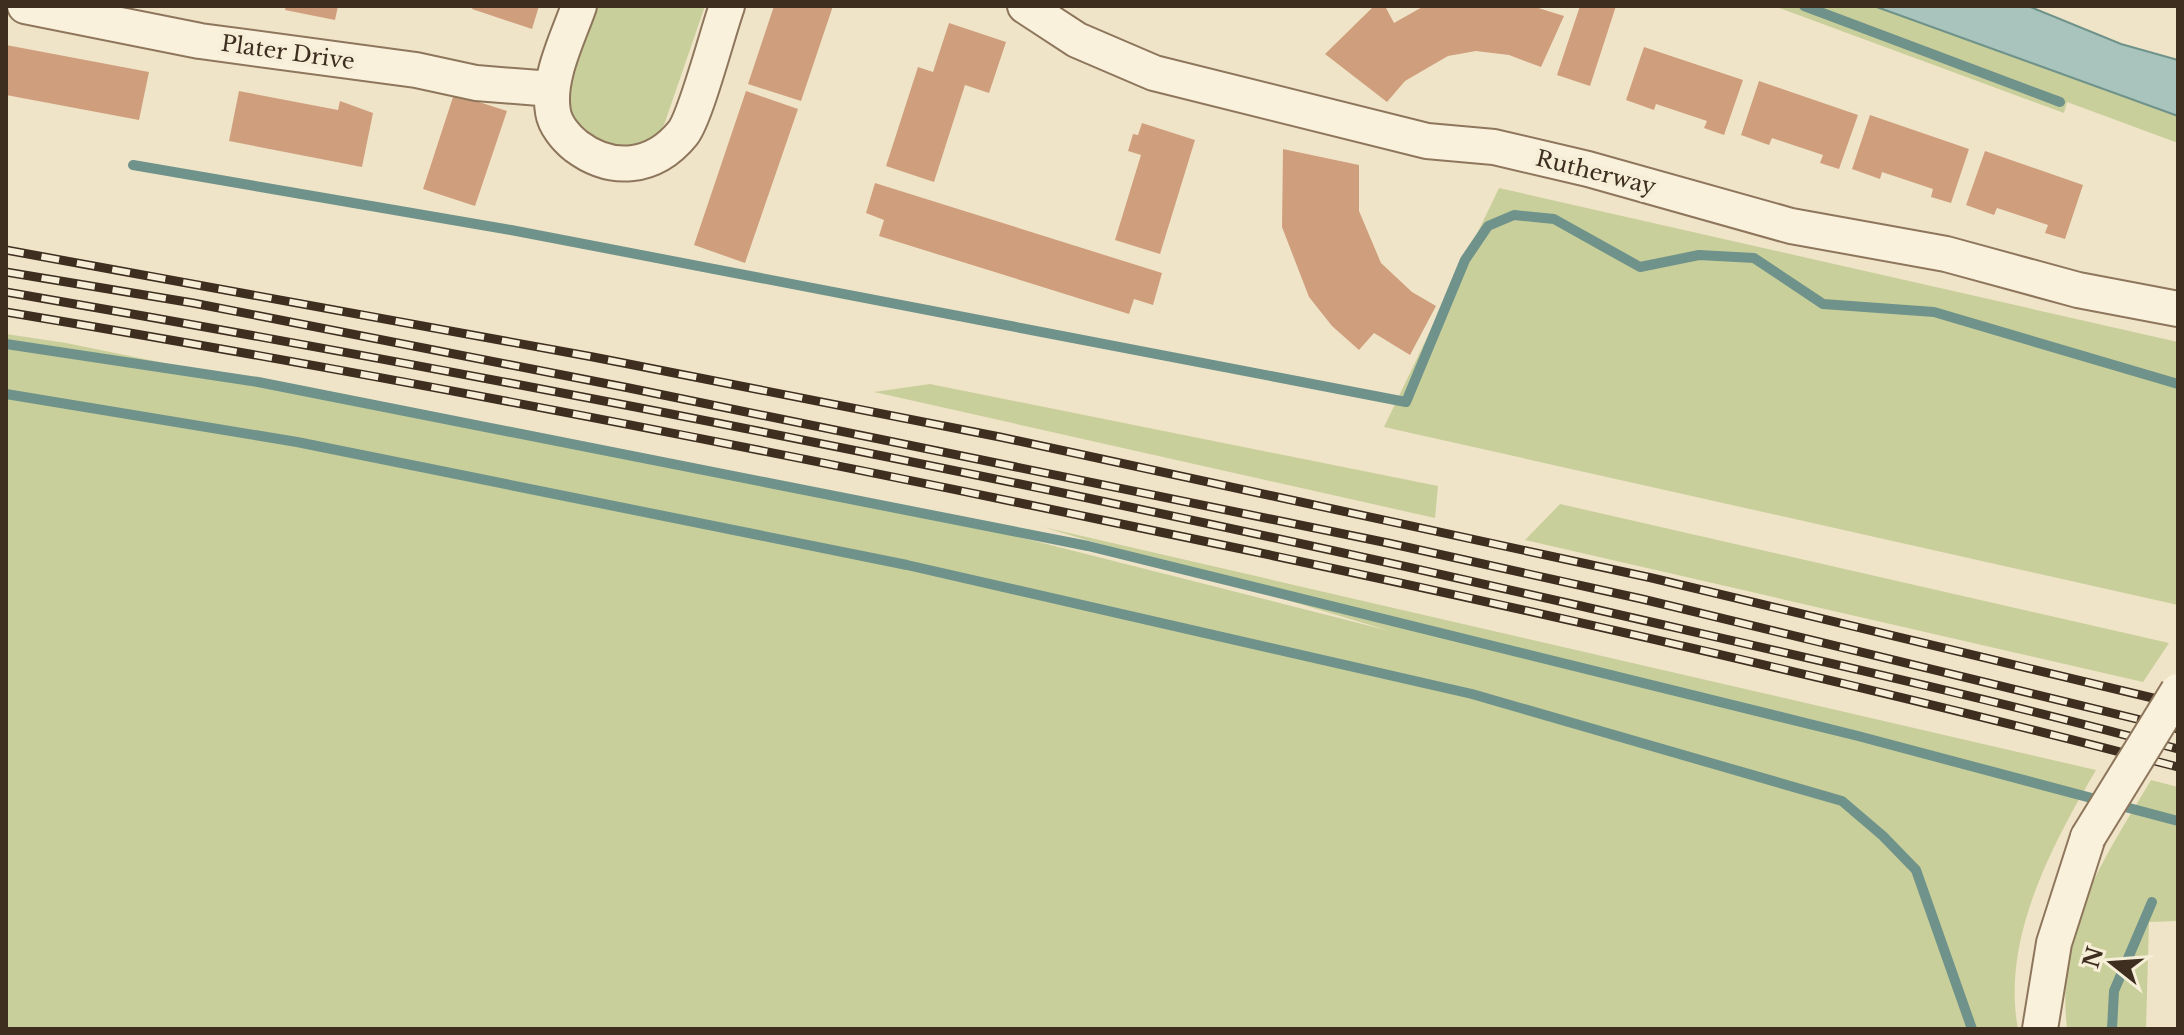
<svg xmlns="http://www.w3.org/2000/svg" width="2184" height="1035" viewBox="0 0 2184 1035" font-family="'Libre Baskerville',serif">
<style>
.green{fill:#c9cf9b}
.water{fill:#a9c4bc;stroke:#6f938a;stroke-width:2}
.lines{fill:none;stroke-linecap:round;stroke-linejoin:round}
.stream{stroke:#6f938a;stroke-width:10}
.building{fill:#cf9f7d}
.minor-casing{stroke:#8d765c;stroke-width:38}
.minor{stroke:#faf1dc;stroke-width:34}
.rail-casing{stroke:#3d2e20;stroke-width:9}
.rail{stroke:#f7eed8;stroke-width:6;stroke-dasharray:18;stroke-linecap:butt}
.minor-bridge-casing{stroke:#8d765c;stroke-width:38;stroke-linecap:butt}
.minor-bridge{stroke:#faf1dc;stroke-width:34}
.labels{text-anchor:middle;stroke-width:8;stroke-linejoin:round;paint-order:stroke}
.street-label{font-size:22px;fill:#3d2e20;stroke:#f7eed8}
</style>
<rect width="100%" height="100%" fill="#f0e4c8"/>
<path class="green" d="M596,6H705L664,125L652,143L620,160L571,126L567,96Z
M1774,6H1874L2178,116V143L2067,102L2064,113Z
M1499,188L2178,342V605L1384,427Z
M6,334L66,343L1015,536L1390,631L1043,527L2096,770C2052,845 2001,939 2018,1029H6Z
M930,384L1438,486L1435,518L874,392Z
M1560,504L2169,643L2143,682L1525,540Z
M2151,780L2178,787V921L2149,922L2146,1029H2067C2056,926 2102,863 2151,780Z"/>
<path class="water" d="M1874,6H2028L2121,44L2178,60V116Z"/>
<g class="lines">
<path class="stream" d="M1804,6L2060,102
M133,165L511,230L1406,402L1465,260L1488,226L1514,215L1554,219L1640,267L1699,255L1754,258L1823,304L1934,312L2178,384
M6,344L258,382L1088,546L1858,736L2178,821
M6,394L297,442L907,565L1472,694L1842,801L1883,836L1916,870L1972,1029
M2112,1029L2114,991L2152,902"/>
</g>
<path class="building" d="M286,6H338L335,20L285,10Z
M473,6H539L532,29L472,9Z
M774,6H833L801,101L748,84Z
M1374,6H1385L1394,23L1424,6H1532L1564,16L1541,67L1509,55L1476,51L1448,56L1405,81L1387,102L1325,54Z
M1580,6H1616L1590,86L1557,75Z
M949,23L1006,42L989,93L965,85L934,182L886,166L918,67L933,72Z
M6,45L149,72L139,120L6,95Z
M1644,47L1743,80L1724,135L1704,128L1707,121L1656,104L1654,110L1626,100Z
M1759,81L1858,115L1839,169L1820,163L1823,155L1772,138L1769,145L1741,135Z
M239,91L338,110L340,101L373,113L362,167L229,141Z
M746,91L798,109L745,263L694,245Z
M454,94L507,111L475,206L423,189Z
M1870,115L1969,149L1951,203L1931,197L1933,189L1882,172L1880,179L1852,169Z
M1142,123L1195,140L1160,254L1115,240L1141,155L1128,151L1133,134L1138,135Z
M1283,149L1359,165V211L1381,263L1412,292L1436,306L1410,355L1374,333L1359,350L1332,326L1309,297L1282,227Z
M1985,151L2083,185L2065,239L2045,233L2048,225L1997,208L1994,215L1966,205Z
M875,183L1162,273L1153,305L1134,299L1129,314L879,236L884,220L866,213Z"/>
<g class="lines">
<defs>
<path id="minor" d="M25,6L200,41L416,70L476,83L552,89
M579,6C568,38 547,78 553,112C555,125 566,138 576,146C612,173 654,169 683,133C696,116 718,31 727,6
M1025,6L1077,40L1154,73L1427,141L1494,147L1588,169L1791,226L1946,254L2078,290L2178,309
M2040,1029L2054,943L2088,837"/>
</defs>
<use href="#minor" class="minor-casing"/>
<use href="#minor" class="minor"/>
<defs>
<path id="rail" d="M6,250L593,357L1000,437L1652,578L2178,704
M6,272L193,303L629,388L1388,543L1642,599L2178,729
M6,292C534,383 1059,487 1581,606C1781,652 1980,696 2178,749
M6,312C373,373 738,444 1102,520C1462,594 1822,674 2178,767"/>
</defs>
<use href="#rail" class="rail-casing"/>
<use href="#rail" class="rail"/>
<defs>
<path id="minor-bridge" d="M2088,837L2178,691"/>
</defs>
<use href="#minor-bridge" class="minor-bridge-casing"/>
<use href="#minor-bridge" class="minor-bridge"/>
</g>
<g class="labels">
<g class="street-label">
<text transform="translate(288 52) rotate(8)" y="8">Plater Drive</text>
<text transform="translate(1596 172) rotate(14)" y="8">Rutherway</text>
</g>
</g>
<rect width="2184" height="1035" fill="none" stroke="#3d2e20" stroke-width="16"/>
<g transform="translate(2112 963) rotate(287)" stroke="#f7eed8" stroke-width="6" paint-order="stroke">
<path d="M0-6L14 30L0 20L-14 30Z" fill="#3d2e20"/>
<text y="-12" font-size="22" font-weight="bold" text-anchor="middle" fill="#3d2e20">N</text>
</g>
</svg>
